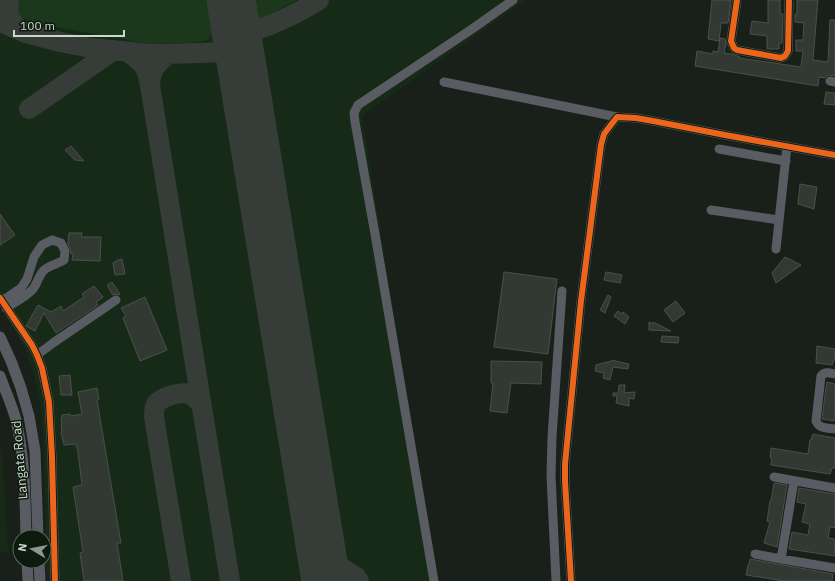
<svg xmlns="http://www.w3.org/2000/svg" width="835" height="581" viewBox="0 0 835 581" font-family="'IBM Plex Sans',sans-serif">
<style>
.built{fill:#172a18}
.green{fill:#1b371c}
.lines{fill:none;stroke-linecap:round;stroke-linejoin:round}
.taxiway{stroke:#363c38;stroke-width:20}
.runway{stroke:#363c38;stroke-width:49}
.building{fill:#323832;stroke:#4a504a}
.minor{stroke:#595c63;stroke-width:9}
.major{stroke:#595c63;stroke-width:11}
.cycleway-casing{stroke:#0c1b0d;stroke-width:8}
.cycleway{stroke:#eb651d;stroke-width:6}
.labels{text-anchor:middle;stroke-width:3;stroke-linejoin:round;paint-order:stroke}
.street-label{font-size:13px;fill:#cdd7cc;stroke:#0c1b0d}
</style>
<rect width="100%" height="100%" fill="#182019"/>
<path class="built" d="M0,0H526L362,116L437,581H47L43,437L40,403L33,371L24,347L0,306Z
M0,444L2,452L8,550L0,554Z"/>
<path class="green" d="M0,0H218L221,27L215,33L205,41L187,43L151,44L65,29L0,13Z
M245,0H297L249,26Z"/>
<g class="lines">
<path class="taxiway" d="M9,0C7,14 10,25 23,31
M0,22L26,33L60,42L91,48L151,54H165L229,52C242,59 243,78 246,91
M237,37C265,28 294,16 319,0
M230,49L235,42L234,20
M128,52C144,64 146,65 150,85C151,69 155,65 168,54
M150,85L230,581
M29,109L114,50
M334,563L356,577L359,581
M181,581L154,417C154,413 154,408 156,404C162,397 180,391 189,394C194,396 197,400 201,404"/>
<path class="runway" d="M231,0L326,581"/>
</g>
<path class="building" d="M712,0H731L728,23H721L719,41L708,39Z
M768,0H780V14H783L782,43H779V49H767V36L750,34L752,21L768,23Z
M797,0H818L813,60L828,62L830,20H835V76L828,75L825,78L819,77L818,86L695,66L697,51L713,54V51L718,52L720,38L725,39L726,44L724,53L732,54L740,57L739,58L801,67L803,51H796V40H803L804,23L795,22V14H797Z
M826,92L835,93V105L824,104Z
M71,146L84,161L75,160L65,150Z
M800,184L817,187L814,209L798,204Z
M0,214L15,235L0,245Z
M69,233H82L81,237H101L100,261L72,260L73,254H71L70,249L68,244Z
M785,257L801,265L776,283L772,273Z
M122,259L125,274L115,275L113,263L118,260Z
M504,272L557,279L548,354L494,347Z
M606,272L622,275L620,283L604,280Z
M112,282L120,294L119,295L116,294L113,295L107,285Z
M94,286L103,297L96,302L98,305L56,333L44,313L35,331L26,326L38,305L51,312L61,306L63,311L84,297L82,294Z
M608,295L611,297L605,313L600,310Z
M145,297L167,350L140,361L123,318L126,316L121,308Z
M676,301L685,313L673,322L664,310Z
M618,311L622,314L623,312L629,317L625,324L614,316Z
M649,322L653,324V322L671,331L649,330Z
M662,336L679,337L678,343L661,342Z
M817,346L835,349V359H834L832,365L816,363Z
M615,360V361L629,364L628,369L613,367L610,380L603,378L604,373L595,371L596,365Z
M491,361L542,362L541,384L511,383L507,413L490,411L493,383H491Z
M70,375L72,395H61L59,376Z
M827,382L835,384V421L822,419L826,387Z
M619,385H625L624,393L635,392L634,399L629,398V406L616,403L617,396H613V393H618Z
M97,388L99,399L97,400L121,543H117L123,581H84L80,553L83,552L73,487L82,485L78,452L76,444L64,445L61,432L62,431L61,424H62L61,418H62V415L70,414L71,416L82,414L78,392Z
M813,434L835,438V468H832L830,474L771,465L772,458H770L771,448L808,454L810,440H811Z
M774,483L787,485L777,547L764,543L770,522L767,521L770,501H771Z
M799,488L835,494V528L830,527L828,538L835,539V556L789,549L792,532L808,535L810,524L802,522L806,504L797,502Z
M750,559L833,574L832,581H784L746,575L748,565H749Z"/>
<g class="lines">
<path class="minor" d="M737,0L731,41L734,48L737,50L781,58L785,56L788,51L789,0
M830,81L835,82
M444,82L617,117
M719,149L786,161
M711,210L779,220
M776,249L787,146
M0,298L32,345L37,355L42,368L49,402L52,457L55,581
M2,301L21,288L27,279L34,257L42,245L52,240L61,243L65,251L64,260C59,263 52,265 47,268C39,272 38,283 33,289C26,297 15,302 6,308
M37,355L53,343L116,300
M835,374C830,373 825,371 821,376L816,421C819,429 828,428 835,429
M774,477L835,488
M755,554L781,559L835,568
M781,559L794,481
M434,581L375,234L355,122L354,113L358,105L472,29L513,0
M556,581L551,476L552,437L562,291
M571,581L565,481V464L581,301L601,145L604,134L617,117L636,118L653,121L725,135L835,155"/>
<path class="major" d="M0,337L11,361L21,388L29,416L35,451L38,537
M0,376C5,390 12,405 16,420C25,458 25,498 26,537
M27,561L28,581
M39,561L40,581"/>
<defs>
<path id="cycleway" d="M737,0L731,41L734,48L737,50L781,58L785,56L788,51L789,0
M0,298L32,345L37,355L42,368L49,402L52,457L55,581
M571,581L565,481V464L581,301L601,145L604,134L617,117L636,118L653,121L725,135L835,155"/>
</defs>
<use href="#cycleway" class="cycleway-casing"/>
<use href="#cycleway" class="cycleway"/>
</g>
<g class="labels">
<g class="street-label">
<text transform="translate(19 460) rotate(-95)" y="5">Langata Road</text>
</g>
</g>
<g transform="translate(32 549) rotate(280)"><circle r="19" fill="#0c1b0d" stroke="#596659"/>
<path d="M0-3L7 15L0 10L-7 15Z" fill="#8e978d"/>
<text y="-6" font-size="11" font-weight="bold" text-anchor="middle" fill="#cdd7cc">N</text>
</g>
<path d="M14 30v6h110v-6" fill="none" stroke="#cdd7cc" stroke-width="2"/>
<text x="20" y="30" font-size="12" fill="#cdd7cc" stroke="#0c1b0d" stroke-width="3" paint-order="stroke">100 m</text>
</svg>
